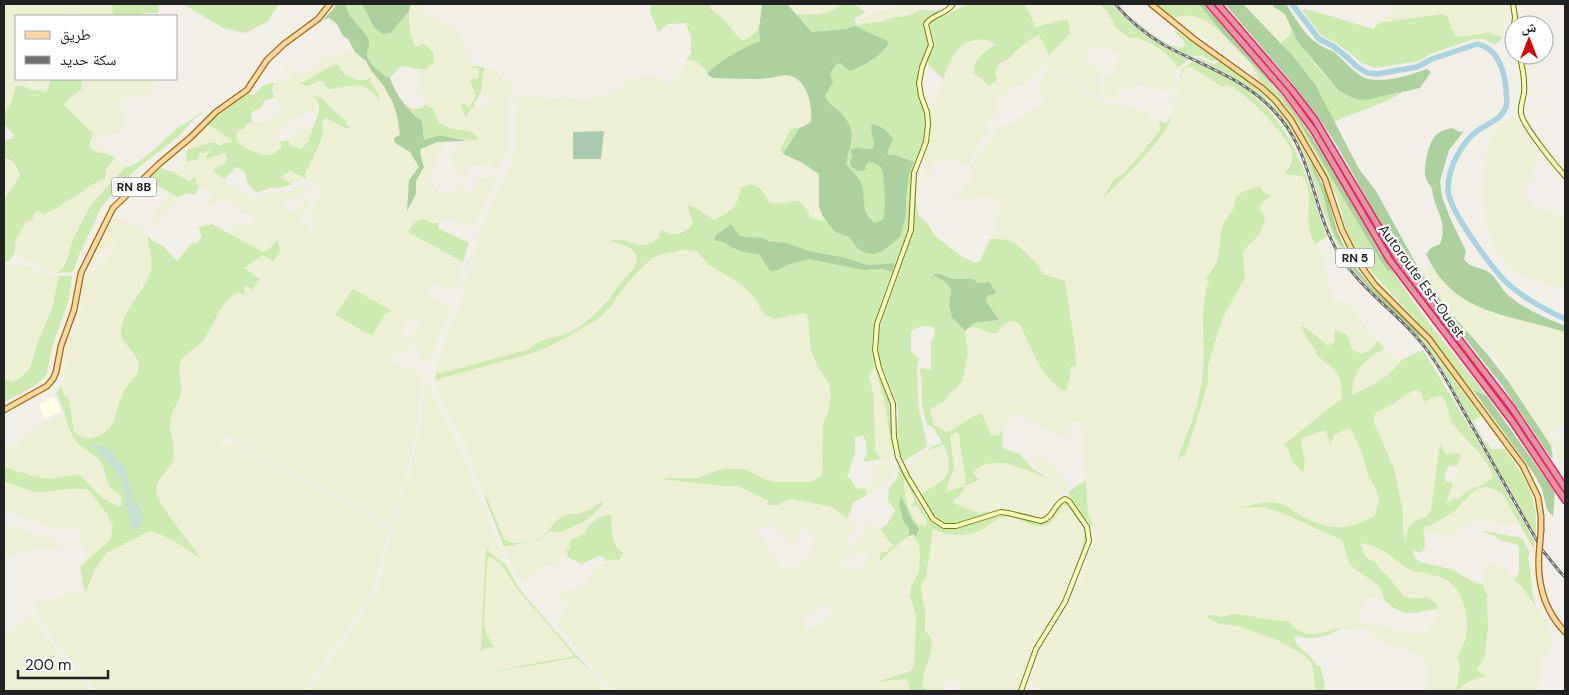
<svg xmlns="http://www.w3.org/2000/svg" width="1569" height="695" viewBox="0 0 1569 695" font-family="'DM Sans','Noto Naskh Arabic',sans-serif">
<style>
.education{fill:#ffffe5}
.farmland{fill:#eef0d5;fill-rule:evenodd}
.grass{fill:#cdebb0;fill-rule:evenodd}
.forest{fill:#add19e}
.wetland{fill:#c6e0d4}
.cemetery{fill:#aacbaf}
.lines{fill:none;stroke-linecap:round;stroke-linejoin:round}
.river{stroke:#aad3df;stroke-width:5.5}
.secondary-casing{stroke:#707d05;stroke-width:6}
.primary-casing{stroke:#a06b00;stroke-width:7}
.highway-casing{stroke:#dc2a67;stroke-width:8}
.secondary{stroke:#f7fabf;stroke-width:4}
.primary{stroke:#fcd6a4;stroke-width:4.5}
.highway{stroke:#e892a2;stroke-width:5}
.rail-casing{stroke:#707070;stroke-width:3}
.rail{stroke:#fff;stroke-width:1;stroke-dasharray:4;stroke-linecap:butt}
.primary-bridge-casing{stroke:#a06b00;stroke-width:7;stroke-linecap:butt}
.primary-bridge{stroke:#fcd6a4;stroke-width:4.5}
.labels{text-anchor:middle;stroke-width:4.5;stroke-linejoin:round;paint-order:stroke}
.shield{fill:#fff;stroke:#646464;stroke-width:1}
.shield-label{font-size:12px;font-weight:bold;fill:#222}
.street-label{font-size:14px;fill:#222;stroke:#fff}
</style>
<rect width="100%" height="100%" fill="#f2efe9"/>
<path class="education" d="M53,397L55,400H57L61,412L44,419L39,404L46,402L45,399Z"/>
<path class="farmland" d="M8,4H113L114,5L112,16H79L73,13L68,14L67,16H16V79H51L47,93L39,89L34,90L23,85L14,92V98L7,109L4,112V10Z
M411,4H423L426,14L445,22L456,29L459,34L464,48L472,56L473,68H478L479,78L470,79L476,95L475,100L469,107L464,111L466,117L472,107L484,109L489,102V98L481,92L484,67L496,70L500,76L512,85L509,107L508,147L499,171L494,172L492,163L467,166L468,175L461,176L455,167L451,159L452,154L458,146L464,140H479L474,134L468,130H456L439,123L433,108L425,105L417,70H425L420,46H415L409,28Z
M713,4H762L759,28L749,38L742,39L736,37L726,21L713,12L710,7Z
M787,4H840L839,7L833,11L804,15L796,14Z
M884,4H920L919,8L923,9L910,15L891,18L885,22L860,24L859,20L863,17L874,13L903,6Z
M1017,4H1099L1107,11L1116,28L1156,47L1175,62L1178,68L1172,94L1168,91L1150,89L1139,84L1132,88L1120,91L1116,100L1105,98L1103,91L1104,75L1110,76L1113,74L1120,54L1102,45L1096,49L1088,50L1084,57V59L1101,71L1100,97L1044,65L1035,72L1029,83L1015,86L995,102L994,104L999,110V115L986,122L988,132L987,136L985,139L978,141L979,148L965,167L952,159H948L941,163L933,161L927,181L923,182L926,178L924,172L927,166L923,157L928,145L930,127V111L927,102L931,106L936,101L949,61L962,45L972,40L984,39L990,41L995,45L990,48L982,79L989,86L997,79L995,72L999,64L1009,59L1016,50L1030,39L1039,35L1049,54L1070,33L1067,19L1035,27L1030,14L1025,6Z
M1243,4H1272L1274,7L1285,14L1291,28L1290,35L1281,43Z
M1399,4H1481V5L1508,4L1511,17L1503,19V37L1488,33L1457,37L1451,28L1448,17L1442,14L1379,23Z
M1179,16H1191L1207,20L1235,46L1251,65L1258,77L1238,64L1202,36L1191,31L1174,18Z
M355,52L361,55L370,69L376,75L393,103L399,121L398,129L400,135L395,143L410,152L419,168L409,180L408,204L411,206L416,195V181L422,172L423,161L420,153L421,149L432,143L445,141L443,145V150L430,175L431,182L438,190L444,194L452,195L464,183V191L478,190V178L497,176L473,229L454,219L442,220L439,223H433L425,220L415,222L408,232L463,262L456,289L453,286L446,289L436,284L432,285L426,294L452,309L435,346L428,364L417,359L420,351L419,348L411,341L413,333L422,320L416,316L414,319L406,321L402,333V336L409,340L410,344L406,355L395,350L391,359L393,363L423,374L420,379L418,415L415,436L403,486L390,525L232,438L224,436L222,442L225,445L229,446L234,442L389,528L375,581L357,615L302,691H97L46,629L35,608L36,599L40,601L50,600L84,589L86,592L89,583L102,558L108,552L150,531L162,534L178,542L200,559L164,507L157,494V485L160,479L173,462L174,444L170,421L173,411L178,404L181,392L180,364L183,358L198,347L204,339L212,328L218,313L228,298L238,292L245,295L244,292L245,285L260,279L244,268L263,255L270,261L279,247V241H275L269,249L263,252L235,237L232,232L234,228L238,224L243,223L255,225L252,222L254,221V216L237,211L234,204L230,201L226,203L219,199L218,202L210,205L207,203L212,195L211,191L204,189L197,185L194,178L190,181L173,172L179,170L186,162H191L201,151V154L211,150L210,153L214,157L225,153L227,158L223,164L217,167L214,172L223,176L230,183L254,200L275,192H288L302,185L305,186L307,189L303,193L294,199L290,198L287,199L285,204L287,210L296,214L302,205L301,202H309L308,211L303,210L300,221L306,224L309,231L314,234L311,226L315,199H320L324,190L306,179L292,184L280,177L290,171L305,174L320,143L322,122L326,118L345,128H351L331,107L312,97L319,105L317,116H314V113L311,111L284,125L276,136L274,141L279,142L282,146L275,153L267,156L260,155L239,144L236,140V136L239,130L247,124L256,121H264L281,112L272,89L274,85L290,79L288,75L284,73V68L286,63L288,69L292,71L305,73L317,66L318,61L324,55H328L331,58L344,53ZM353,289L377,302L391,312L385,313L335,314Z
M692,59L699,64L707,74L713,78H768L783,75L792,76L800,81L805,88L809,100L812,114L811,122L798,127L788,135L780,150L783,154L801,162L819,174V206L825,218L823,221L817,220L810,217L805,204L795,200L784,204L769,202L759,188L752,184H748L741,188L735,207L731,211L715,220L709,218L702,211L693,206H688L693,223L690,227L684,231L671,235L665,231L654,241L641,246H637L620,240L610,242L622,244L634,251L637,260L634,268L618,285L610,297L576,329L563,336L545,339L537,343L527,350L441,373L436,372L437,363L442,348L460,306L480,232L516,151V113L519,97L529,96L550,101L553,97L589,101L608,93L634,78L646,75L662,79L672,86L679,77L686,60Z
M1188,66L1206,77L1234,87L1273,124L1289,145L1292,153V161L1284,174L1302,176L1307,182L1310,200L1309,222L1310,234L1322,252L1325,262L1329,286L1333,295L1336,300L1349,304L1356,309L1361,318V323L1365,325L1378,341L1369,351L1361,354L1353,350L1345,334L1335,330L1334,334L1335,341L1328,346L1318,340L1313,332L1307,328L1317,356L1332,366L1339,376L1342,385V398L1283,445L1288,449L1293,462L1304,449L1301,439L1307,436L1326,430L1330,443L1334,434L1350,428L1362,453L1368,475L1375,487L1379,499L1375,516L1364,523L1349,528L1335,527L1315,522L1291,509L1258,503L1242,508L1263,507L1280,512L1342,540L1344,546L1369,578L1379,586L1385,601L1370,598L1365,602L1357,619L1361,621L1382,627L1416,634L1426,632L1437,617V604L1404,596L1386,574L1382,572L1374,561L1368,558L1364,554V548L1359,543L1373,546L1387,552L1407,569L1415,572L1428,573L1455,585L1463,599L1466,611V637L1457,657L1460,666L1456,691H1426L1429,676L1427,662L1416,654L1377,641V639L1372,636L1369,630L1356,626L1353,630L1341,628L1313,634H1304L1294,628L1287,621L1275,622L1246,614H1232L1221,617L1211,615L1228,626H1238L1277,640L1304,655L1312,664L1316,691H1044L1031,685L1039,654L1076,592L1097,535L1088,514L1081,421H1066L1065,438L1032,422L1016,410V413L1003,430L999,435L991,436L976,415L968,421L947,432L934,425L930,410L935,407L937,403L947,398L951,390L968,352L965,331L969,327H978L985,331L1000,328L1006,323L1015,321L1020,325L1036,360L1052,383L1066,390L1070,378L1071,366L1075,367V346L1064,281L1043,274L1037,264L1001,239H990L998,224L993,218L1003,209L1001,204L986,194L967,203L957,197L974,176L969,170L971,165L993,137L998,125L1000,124L1006,126L1014,123L1018,117L1024,116L1036,107L1041,108L1046,98L1040,91L1044,70L1050,71L1105,104H1117L1145,112L1160,124L1161,128L1159,132L1145,151L1126,171L1114,179L1103,199L1151,149L1170,124L1178,84L1184,69ZM1225,222L1249,245L1243,251L1245,278L1223,317L1208,365V382L1178,459L1194,410L1203,370L1202,325L1204,301L1209,280L1205,279L1216,263L1220,251Z
M81,79H153V90L149,96H130L120,100V107L126,116V130L124,132L103,135L96,143L109,153L94,152L91,150L89,146L92,141L82,122L64,105L82,83Z
M1512,115L1538,152L1527,186V196L1535,209L1565,217V290L1534,280L1513,271L1495,249L1486,222L1483,192L1485,162L1489,142L1496,130Z
M207,124L232,140L231,142L221,146L214,142L188,149L185,146Z
M314,124L308,142L301,149L287,145L293,135V131H297L303,127L309,128Z
M4,157L9,159L18,167L20,175L4,200Z
M115,158L125,167L97,198L69,249L68,259L62,270L56,273L45,271L32,262L18,258L14,254L16,240L26,222L35,212L38,211L44,214L61,206L64,203L81,194Z
M169,192L180,197L154,227L149,229L146,228L154,220V209L161,206Z
M117,216L145,232L148,236L152,261V268L149,276L135,296L121,329L138,361L135,378L129,383L119,404L114,422L106,433L87,439L78,435L74,432L69,402L65,397L61,385L64,379L65,350L67,341L80,319L82,309V290L86,276L97,270L110,251L115,240L99,254L87,271L110,223Z
M683,250L696,251L709,265L741,284L753,296L765,315L805,312L808,317L811,350L817,365L829,384L831,394L828,413L823,424L822,475L812,482H775L764,479L745,469L715,471L698,478L662,479L723,486H738L779,505L787,500L793,499L832,507L855,524V530L854,533L848,534L847,539L848,542H852L843,563L838,567L840,569L848,566L852,571L855,572L860,570L870,559V557L865,551L856,557L849,556L868,522L883,532L890,544L894,545L879,555L880,560L903,540L914,534L919,546L920,555L919,572L911,587L916,616L914,666L911,671L892,676L900,680L905,679L909,682V691H614L575,647L568,635L555,623L568,607L560,594L569,588L577,590L583,586V583H588L589,578L595,570L607,561L614,558L616,559L617,562L621,552L615,544L611,514L586,527L585,534L581,537L572,538L568,555L563,556L558,568L549,566L543,567L523,582L514,571L504,547L537,540L551,531L562,532L568,530L573,526L577,523L580,524L593,515L601,508V501L586,512L565,516L553,524L541,536L522,542H506L488,500L484,496L463,440L441,398L435,381L441,378L539,351L558,342L580,330L652,258L659,255ZM771,522L776,530L782,533L789,545L795,543L792,536L804,530H809L814,539L810,555L791,570L783,569L780,566L757,530ZM823,604L828,607L833,614L807,631L803,626L805,615Z
M9,261L35,269L44,275L59,276L52,309L38,341L30,368L19,379L12,382L4,379V262Z
M1432,267L1448,286L1472,304L1493,313L1546,326L1565,332V429L1561,425L1549,434L1554,441L1551,449L1546,438L1508,381L1509,380L1495,355L1494,350L1479,345L1472,338L1447,309L1420,271Z
M1384,348L1395,357L1403,359L1388,375L1352,395L1355,373L1364,361Z
M876,367L886,409L890,439L895,454L893,458L890,459H881L875,450L874,396L869,376L872,370Z
M429,382L436,401L459,446L506,565L489,552L488,546L485,559L481,651L494,647L486,633L484,626L487,561L488,557H491L504,566L513,585L575,655L499,671L577,659L607,691H308L361,618L371,596L376,593L379,588L391,531L412,465L422,416L424,388L425,384Z
M1414,390H1419L1422,394L1431,398L1441,395L1448,403L1452,422L1477,448L1490,466L1493,477L1480,487L1495,490L1502,493L1520,526L1474,520L1468,523L1458,533L1447,535L1439,532H1427L1424,534L1423,532V527L1431,526L1455,511L1471,493L1478,488L1475,487L1467,491L1459,498L1446,505L1453,483L1455,481L1459,470L1457,467L1461,455L1446,456L1441,445L1431,510L1426,517L1416,520L1407,531L1406,544L1404,543L1403,512L1394,468L1374,423V416L1377,412L1391,405Z
M65,414L69,431L86,450L97,458L103,467L110,488L120,495L122,500V506H115L102,498L95,489L78,474L50,479L33,476L4,467V442L9,446L17,445L41,424Z
M956,431L959,432L960,436V443L965,466L966,486L976,476L973,473L974,470L988,463L1010,465L1027,469L1052,481L1060,492L1061,495L1050,512L1045,517L1040,518L1005,509L978,513L954,503L953,501L962,493L965,487L944,492L954,468L950,436Z
M1565,434V475L1559,466L1555,443Z
M944,445L950,459V468L943,480L920,495L907,471V465L927,450Z
M1040,456L1055,468L1064,473L1066,494L1053,479L1031,462L1035,457Z
M891,462V465L895,466L894,475L885,484L866,496L867,489L874,481L873,470L876,463Z
M904,477L914,498V503L920,507L921,514L927,521V526L918,525L910,515L904,495Z
M4,482L16,484L24,489L67,490L79,488L89,490L107,514L113,526L110,540L91,558L86,560V553L79,531L73,529H54L31,519L4,510Z
M1064,505H1067L1083,528L1085,534L1084,543L1079,561L1063,600L1037,640L1021,678L1018,691H958L960,687L963,686L960,684L959,679L952,680L947,679L943,682L942,690L943,691H926L927,688L923,687L922,680L928,659L930,656L921,590V585L926,577L933,529L940,533L983,529L1000,518L1005,517L1039,526L1052,521Z
M4,524L43,536L56,543L59,550L56,548H37L22,552L15,556L4,558Z
M1485,562L1505,567L1536,606L1550,630L1552,647L1543,661L1541,668L1538,691H1458L1464,684L1471,680L1486,677L1477,670L1485,655L1488,629L1487,595L1482,584Z
M31,615L42,633L91,691H4V636Z"/>
<path class="grass" d="M113,4H159L158,13H148L135,16H112Z
M183,4H279L268,21L246,33L223,28Z
M346,4H362L368,13L391,33L409,11C409,24 409,34 415,46H420L423,43L433,52L434,62L425,70L401,66L390,78C382,75 366,62 367,53C368,49 370,46 369,41C364,27 347,19 346,4Z
M651,4H713L710,7C714,14 722,16 727,23C740,38 740,49 759,28L760,35L812,31L796,14C809,16 827,14 839,7L840,4H853L866,12L855,18V22L857,25L885,21L891,18L910,15L923,9L940,12L929,16L924,24L928,44L918,69L916,86L919,99L924,111L925,131L921,151L914,162L911,177L909,230L895,263L868,265L856,262L842,257L809,251L779,242L747,237L739,235L729,227L721,231L719,240L727,243L736,250L759,254L765,262L778,270L787,265L809,258L863,270L882,269L892,272C883,299 868,328 873,357C876,374 886,388 890,405C895,421 891,438 895,454L890,439L886,409L875,367L872,370L869,376L874,396L875,450L881,459L863,462C868,455 868,443 863,436L855,437V453L847,478H850L856,488L867,489L866,496L854,502L847,519L832,507L793,499L786,500L779,505H767L769,501L738,486H723L661,479L667,478H698L715,471L726,469H745L764,479L775,482H812L822,475L823,424L828,413L831,394L829,384L817,365L811,350L808,317L805,313L775,319L765,315L753,296L741,284L709,265L696,251L683,250L659,255L652,258L629,281L609,308L596,320L558,342L539,351L508,360L441,378L435,381L436,372L441,373L527,350C533,347 537,342 543,340C555,336 566,336 576,329C588,321 601,309 610,298C613,294 615,289 619,285C623,279 630,274 634,268C645,250 622,242 608,242C627,233 636,256 658,238L661,230C664,231 669,234 672,234C680,235 689,229 693,223L687,206C699,205 705,217 715,220C733,209 736,209 741,188C755,179 762,189 769,202C793,209 798,188 810,217L817,220L823,221L825,219L819,206V174L801,162L783,154L780,150L791,129L804,126L811,122C813,107 808,81 791,76C783,73 776,78 768,78C750,80 731,78 713,78C704,71 699,58 686,60L691,54V37L686,23L668,24L658,32L650,11Z
M966,4H1030L1025,6L1030,14L1035,27L1068,19L1070,34L1049,55L1039,35C1027,40 1019,48 1010,58C1007,60 1002,62 999,64L995,72L997,80L989,86L982,79L974,74C973,59 984,52 995,45C989,40 985,39 977,40C957,40 949,63 943,79L929,66L928,60L935,45L930,25C934,18 957,11 966,4Z
M1099,4H1112C1134,29 1159,46 1189,59L1178,68C1175,57 1141,34 1130,38L1116,28L1107,11Z
M1157,4H1199L1223,34C1209,22 1193,10 1174,18Z
M1304,8L1373,29L1379,23L1442,14L1448,17L1451,28L1457,37L1488,33L1503,37L1495,45L1484,39H1474L1430,54L1419,61L1375,68L1360,62L1354,56L1335,42L1322,36L1303,12Z
M1136,21C1150,32 1164,45 1182,48L1185,44L1184,41L1176,34L1175,30L1217,60L1212,61L1200,55L1192,57L1178,50L1155,38L1135,22Z
M1291,28C1300,46 1332,90 1351,97C1360,100 1395,95 1404,91C1386,105 1356,111 1334,122L1315,84L1281,43L1290,35Z
M1197,57L1214,64L1220,62L1260,91L1286,119L1323,185L1337,231L1353,264L1350,266C1329,236 1321,203 1309,168C1290,111 1249,83 1196,58Z
M1193,61C1253,86 1283,114 1306,176C1314,196 1319,217 1327,237L1315,244C1313,240 1311,236 1310,232C1305,213 1315,192 1302,176L1284,174C1289,168 1294,162 1292,153C1289,137 1249,97 1234,88C1231,85 1227,85 1223,87L1189,66L1184,69L1178,84L1182,69Z
M336,64L340,67L343,73L356,80H366L371,77L370,82L379,94V101L374,93L360,85L328,89L323,81H319L308,86L299,83C312,80 323,69 336,64Z
M1251,65C1309,115 1345,205 1387,270L1393,272L1423,315L1487,396L1473,390L1474,394L1429,334L1368,268L1352,241L1346,229L1338,199L1318,158L1297,123L1281,102L1259,81L1257,74Z
M473,66L484,67L481,92L474,104L475,107H472L466,117L460,105L463,103L469,107C480,94 473,93 470,79L479,78L478,68H472Z
M51,79H81L82,89L71,97L64,105L93,134L89,146C95,157 104,149 115,158L106,169L105,178L90,186L81,193L64,203L61,206L44,214L38,211L35,213L32,220L26,222L16,240L14,254L9,261L4,262V200L20,175C17,166 13,160 4,157V140L12,139L14,135L4,124V112C13,105 12,96 16,86C24,85 26,89 33,90C39,91 41,90 46,93Z
M271,83L279,84L274,85L272,89L274,97L264,101L262,107L251,113L252,122L246,125L244,129L239,130C237,134 235,137 237,141C240,147 262,156 269,155C275,154 278,150 282,146L279,142L290,140L288,145L301,149L308,142L319,111V105L316,99L311,96L322,98L334,111L347,122L345,123L352,129L345,128L326,118L322,122L323,133L320,143L305,174L306,179L290,171L280,177L292,184L284,187L270,188L256,193L247,182L245,172L236,167L225,179L214,172V169L224,164L227,158L225,153L206,159V155L210,153L211,151H207L203,154L201,151L197,160L186,162V153L188,149L214,142L221,146L223,143L231,142L232,140L207,124L247,94L254,95L262,86Z
M405,105C413,110 418,111 425,105L433,108L439,123C444,125 450,128 455,129C467,132 472,127 479,141L443,136H436L424,140L422,121Z
M206,110L195,118L179,136L135,170L102,206L79,255L73,272L56,273C69,267 68,251 73,240C80,226 86,211 96,199C105,188 116,178 125,167C138,168 166,138 176,129C178,126 183,126 186,123C193,118 198,114 206,110Z
M1171,116C1171,134 1115,186 1101,201L1114,179L1122,175L1134,162L1159,132L1161,128L1158,121L1166,123Z
M160,168L173,172L189,181L196,177L195,183L200,185L195,195L187,193L178,197L147,180Z
M916,173V203L919,216L928,224L935,236L961,256L976,263L980,261L990,239H1001L1014,242L1037,264L1043,274L1065,281L1075,346L1076,367L1071,366L1070,378L1066,390L1063,391C1040,375 1032,349 1020,325L1015,321C1007,321 1001,325 998,333C987,334 980,326 969,327L974,323L999,320L986,301L987,296L997,292L984,284L968,279H952L940,274L935,276L947,283L951,289L949,305L952,318L965,331L968,352L963,380L956,389L950,392L944,402L938,403L935,407L930,410L934,425L946,432L950,431L976,415L982,414L991,436L999,435L1003,430L1002,446L1008,450L1020,454L1032,468L1052,481C1033,471 989,451 973,473L979,480L965,486L962,493L953,501L954,503L978,513L1001,510C987,514 951,531 939,522C930,516 926,504 920,495C926,490 934,487 940,482C953,473 950,457 944,445L927,450L930,447L942,443C940,437 936,433 933,427L927,425L922,405V387L920,368L931,370V342L934,337L935,328C928,325 916,326 911,332V352L919,358L917,367L919,409L927,444L925,448L904,461C894,447 899,427 898,411C896,394 886,379 881,363C877,350 878,336 881,324L914,231ZM956,432L959,433C960,437 959,441 960,445C962,459 966,471 965,486L945,492L954,468L950,436Z
M1260,186C1262,192 1264,194 1270,194L1271,197C1265,200 1261,201 1260,209L1265,217C1263,233 1254,240 1243,251L1245,278L1223,317L1208,365V382L1194,429L1185,454L1177,459C1188,433 1202,396 1203,368C1205,337 1199,311 1209,280L1204,279C1227,259 1215,240 1225,221C1232,209 1234,213 1236,197L1242,192Z
M421,219L433,223H439L438,228L469,243L463,262L408,232L415,222Z
M212,224L263,252L269,249L278,239L280,250L273,262L263,255L244,268L260,279L252,290L245,285L244,292L246,296L238,292C217,305 216,325 201,343C195,350 181,355 180,364C178,373 182,382 181,391C180,402 172,409 171,419C168,433 177,446 173,460C169,473 153,479 157,494C161,508 192,545 202,560C185,548 170,536 150,531L108,552C97,563 91,578 86,592L84,589L80,567L110,540L113,526L107,514L89,490C73,486 55,492 38,492C26,491 16,484 4,482V467L33,476L50,479L78,474C92,485 103,504 121,506C123,491 114,495 109,485C104,475 105,464 96,457C89,451 81,448 75,440C65,426 66,408 56,394L61,385L65,397L69,399L74,432C79,436 85,439 91,438C118,433 114,410 124,391C129,381 142,375 138,361C134,350 118,341 121,328C126,306 145,290 151,270C154,258 147,247 148,236L153,241L163,246L177,261L192,243H197C205,232 200,236 199,227Z
M59,276H72L68,303L53,344L47,373L43,379L30,389L4,402V379L12,382L19,379L30,368L38,341L52,309Z
M353,289L392,311L385,314L372,336L335,315Z
M1301,326C1313,330 1318,340 1328,346L1335,341L1334,334L1335,330L1346,334L1353,350L1361,354L1369,351L1378,341L1384,348C1362,363 1354,366 1352,395L1376,383L1388,375L1403,359L1423,350L1475,436L1535,542L1534,550L1502,493L1487,487L1479,488L1471,493L1455,511L1430,526L1423,527L1425,544L1424,550L1420,553L1412,550L1416,559L1420,562L1451,569L1476,583L1482,584L1487,595L1488,629L1485,655L1477,670L1487,677C1475,677 1466,682 1458,691H1456L1460,666L1457,657C1460,651 1465,643 1466,636C1469,616 1464,588 1444,579C1439,577 1434,575 1429,574C1422,572 1414,573 1407,568C1390,557 1383,546 1360,543C1362,547 1363,550 1364,554C1366,559 1371,559 1375,562C1379,566 1380,571 1386,574L1404,596L1413,598H1429L1437,604V609L1413,613H1405L1395,609L1385,601L1379,586L1350,565L1342,540L1280,512L1263,507L1239,508C1252,505 1265,501 1278,503C1287,505 1294,512 1302,516C1328,530 1350,532 1375,515L1379,499L1375,487L1368,475L1362,453L1350,428L1335,434L1330,444L1326,430L1307,436L1301,439L1305,464L1303,473L1293,462L1288,449L1283,445L1342,398C1342,375 1336,369 1317,356C1315,344 1304,338 1301,326ZM1414,390H1419L1426,403L1431,398L1441,396C1451,407 1447,415 1453,424C1467,442 1486,454 1493,477L1479,487C1471,487 1465,493 1459,498H1455L1446,504L1453,483L1446,481L1444,477L1449,465L1457,467L1461,454L1452,453L1446,455L1440,444L1431,510L1426,517L1416,520L1410,525L1407,531L1405,544L1403,528V512L1394,468L1374,423V416L1377,412L1391,405Z
M1420,334L1481,416L1473,421L1485,442L1488,443L1491,449H1505C1528,482 1538,497 1536,538L1439,363L1418,336Z
M899,463C906,477 922,515 934,524C941,529 948,529 956,528L1004,515L1041,523C1055,521 1055,506 1066,501L1082,522L1086,530V541L1079,561L1085,534L1083,528L1067,505H1064C1058,511 1055,522 1046,525C1032,530 1019,516 1005,517C998,517 991,524 985,528C969,537 949,537 933,529L926,577L921,585V590L925,611V631C943,646 919,668 923,687L927,688L926,691H909V682L905,679L876,682L911,671L914,666L916,616L910,595L911,587L919,572L920,555L919,546L913,534L903,540L880,561V553L887,551L894,545C888,543 885,534 880,529L887,524L895,510C892,504 885,502 889,494L888,490L897,478ZM904,478L914,498V503L910,506H918L921,514L927,521L926,526L918,525C907,509 904,496 904,478Z
M1086,480L1088,514L1095,528L1087,521L1069,495V491Z
M484,496L488,500L504,539C512,547 537,541 545,534C551,528 556,518 566,515C569,514 574,514 577,514C587,512 594,507 602,501V505L593,515L580,524H577C567,529 563,534 551,531L537,540L504,547Z
M611,514C613,526 610,547 623,552L622,556L617,562L616,559L607,561L603,557L599,556L581,564L566,556L568,554L566,550L570,548V540L585,534C588,521 599,518 611,514Z
M1483,531L1522,538L1530,553L1528,557C1533,572 1529,590 1536,606C1529,598 1521,584 1513,578L1517,577L1519,572V546C1513,542 1505,543 1499,539C1493,535 1492,534 1484,533Z
M488,546L489,552L506,565L517,585L527,598L608,691L588,669L576,658L493,672L540,662L566,658L574,655L518,590C507,577 507,566 491,557H488L487,562L484,626L486,633L494,647L484,649L481,652L485,559Z
M1232,614C1251,614 1268,622 1288,621C1305,641 1319,633 1341,628C1331,636 1310,641 1298,636L1294,637C1297,650 1311,653 1316,665L1320,666L1325,685L1324,691H1316L1312,664L1304,655L1277,640L1238,626L1219,624L1206,617L1211,615L1221,617Z"/>
<path class="forest" d="M336,4H346C347,19 364,27 369,41C370,45 368,49 367,53C366,62 382,75 390,78C396,95 407,110 422,121L424,140L436,136H443L464,140V141L437,142L421,149L420,153L424,167L416,181V194L407,211L409,180L419,167L410,152L395,143L394,138L400,135L397,116L393,103L383,85L370,69L366,61L355,52L348,39L343,36L337,24L329,18L323,20L334,8Z
M362,4H411L409,11L391,33L383,34L374,27Z
M762,4H787L812,32L846,29L855,26L889,42C883,56 864,65 850,71L840,63L835,65L830,74L833,82L825,96C828,103 832,105 838,110C859,132 851,137 846,164C851,170 858,176 861,183C867,198 859,212 875,223L883,220C886,213 885,173 881,168C878,164 874,163 870,162L866,164L865,170L858,171L851,167L850,161L852,157L851,150C858,146 866,151 873,148C876,140 869,132 872,124C882,126 887,131 893,139L887,153L889,155H896L914,162L909,174L906,199V215L900,237L884,250L875,254L866,253L858,249L849,237L835,232L822,215L819,206V174L801,162L783,154L799,129L811,122C813,107 808,81 791,76C783,73 776,78 768,78C750,80 731,78 713,78L707,74C721,59 741,49 760,41L759,28Z
M1199,4H1204C1241,46 1278,87 1310,134C1340,178 1364,227 1393,272L1387,270L1372,247L1298,120L1275,88L1223,34Z
M1225,4H1243L1291,54L1315,84L1359,169L1376,191L1420,271L1447,309L1488,355L1508,381L1546,438L1551,446L1553,457L1551,458L1501,384L1409,267L1383,228L1338,147L1318,117L1292,83Z
M1272,4H1286C1294,16 1304,35 1317,43C1322,47 1328,49 1334,52C1344,60 1352,71 1363,77C1378,85 1411,75 1427,69L1431,72L1420,88L1365,100L1353,98L1339,91L1297,41L1285,14L1274,7Z
M1452,128L1460,132L1464,131L1449,150L1440,181L1442,197L1451,220L1466,251L1464,259C1469,268 1482,267 1490,273C1496,278 1500,286 1505,292C1521,308 1544,317 1565,326V332C1510,314 1454,316 1426,254L1431,248L1440,244C1449,220 1433,209 1432,188C1429,184 1425,179 1425,173C1425,163 1428,142 1437,134C1441,131 1447,129 1452,128Z
M1311,162L1327,194L1337,231L1345,249C1330,236 1328,209 1322,191C1319,180 1312,172 1311,162Z
M731,224L739,235L746,237L762,238L769,241L787,243L809,251L842,257L868,265L895,263L892,272L882,269L863,270L809,259L787,265L778,270L770,271L759,254C752,253 744,253 738,250C729,248 725,239 715,241V236Z
M1353,264L1372,288L1414,327L1420,334L1418,336L1373,293L1350,266Z
M934,274H940L952,279H973L978,283L989,282L997,293L987,296L986,301L999,320L974,323L965,331L952,318L949,305L951,289L947,283L935,276L931,279Z
M1473,390L1487,396L1555,492L1553,516L1547,510L1542,489L1534,474Z
M901,496C907,507 910,521 919,528L916,537L914,534L909,536V528C900,520 904,515 899,506Z"/>
<path class="wetland" d="M87,443L110,449L117,460L126,467L132,495L144,518L143,522L135,530C125,525 127,490 121,479C119,472 113,469 109,464C101,454 98,450 87,443Z"/>
<path class="cemetery" d="M604,131L601,159H573V132Z"/>
<g class="lines">
<path class="river" d="M1292,4L1319,39L1333,46L1348,58L1356,66L1367,73L1377,74L1417,67L1432,59L1477,44C1498,48 1504,70 1506,88C1506,95 1508,101 1506,107C1501,120 1487,124 1477,131C1469,137 1463,145 1458,154C1452,164 1448,178 1448,190C1449,211 1496,275 1513,288C1526,299 1549,312 1565,319"/>
<defs>
<path id="secondary" d="M953,4C946,15 932,14 926,24L931,45L922,67L919,83L921,96L927,112L928,124L926,142L914,173L911,230L877,324L875,350L879,368L893,404L894,437L898,457L907,476L933,519L944,526H956L1001,512L1008,513L1041,521C1054,518 1054,503 1065,499L1069,501L1087,527L1089,541L1065,602L1036,649L1021,691
M1513,4L1515,17L1514,25
M1519,55C1523,68 1525,80 1524,93C1523,100 1520,106 1521,113C1522,125 1556,166 1565,176"/>
<path id="primary" d="M1151,4L1194,39L1262,88L1275,100L1291,120L1325,179L1342,230L1358,262L1375,285L1429,339L1523,466L1538,497L1541,516V530
M4,410L47,386L53,379L56,372L61,346L74,310L81,273L113,208L159,164L191,137L216,112L247,90L267,60L284,44L318,19L330,4
M1539,554C1537,584 1544,610 1565,632"/>
<path id="highway" d="M1209,4L1286,93L1314,131L1389,259L1512,421L1565,500
M1218,4L1292,90L1315,120L1399,261L1512,408L1565,488"/>
</defs>
<use href="#secondary" class="secondary-casing"/>
<use href="#primary" class="primary-casing"/>
<use href="#highway" class="highway-casing"/>
<use href="#secondary" class="secondary"/>
<use href="#primary" class="primary"/>
<use href="#highway" class="highway"/>
<defs>
<path id="rail" d="M1115,4C1129,20 1145,34 1164,45C1206,68 1249,79 1281,119C1313,158 1313,212 1339,254C1364,295 1408,319 1434,360C1447,379 1457,400 1468,419C1493,463 1517,507 1543,551L1560,572L1565,577"/>
</defs>
<use href="#rail" class="rail-casing"/>
<use href="#rail" class="rail"/>
<defs>
<path id="primary-bridge" d="M1539,554L1541,530"/>
</defs>
<use href="#primary-bridge" class="primary-bridge-casing"/>
<use href="#primary-bridge" class="primary-bridge"/>
</g>
<g class="labels">
<g class="shield">
<rect x="111.5" y="177.5" width="45" height="19" rx="4"/>
<rect x="1336" y="248.5" width="38" height="19" rx="4"/>
</g>
<g class="shield-label">
<text x="134" y="191">RN 8B</text>
<text x="1355" y="262">RN 5</text>
</g>
<g class="street-label">
<text transform="translate(1422 281) rotate(54)" y="5">Autoroute Est-Ouest</text>
</g>
</g>
<rect width="1569" height="695" fill="none" stroke="#222222" stroke-width="10"/>
<rect x="15" y="15" width="162" height="65" fill="#ffffff" stroke="#a7a7a7"/>
<rect x="25" y="31" width="25" height="8" fill="#fcd6a4" stroke="#a7a7a7"/>
<text x="60" y="40" font-size="15" fill="#222222">طريق</text>
<rect x="25" y="56" width="25" height="8" fill="#707070" stroke="#a7a7a7"/>
<text x="60" y="65" font-size="15" fill="#222222">سكة حديد</text>
<g transform="translate(1529 40)"><circle r="24" fill="#ffffff" stroke="#a7a7a7"/>
<path d="M0-4L9 19L0 12L-9 19Z" fill="#d40000"/>
<text y="-8" font-size="14" font-weight="bold" text-anchor="middle" fill="#222222">ش</text>
</g>
<path d="M18 670v8h90v-8" fill="none" stroke="#222222" stroke-width="2.5"/>
<text x="25" y="670" font-size="15" fill="#222222" stroke="#ffffff" stroke-width="4" paint-order="stroke">200 m</text>
</svg>
